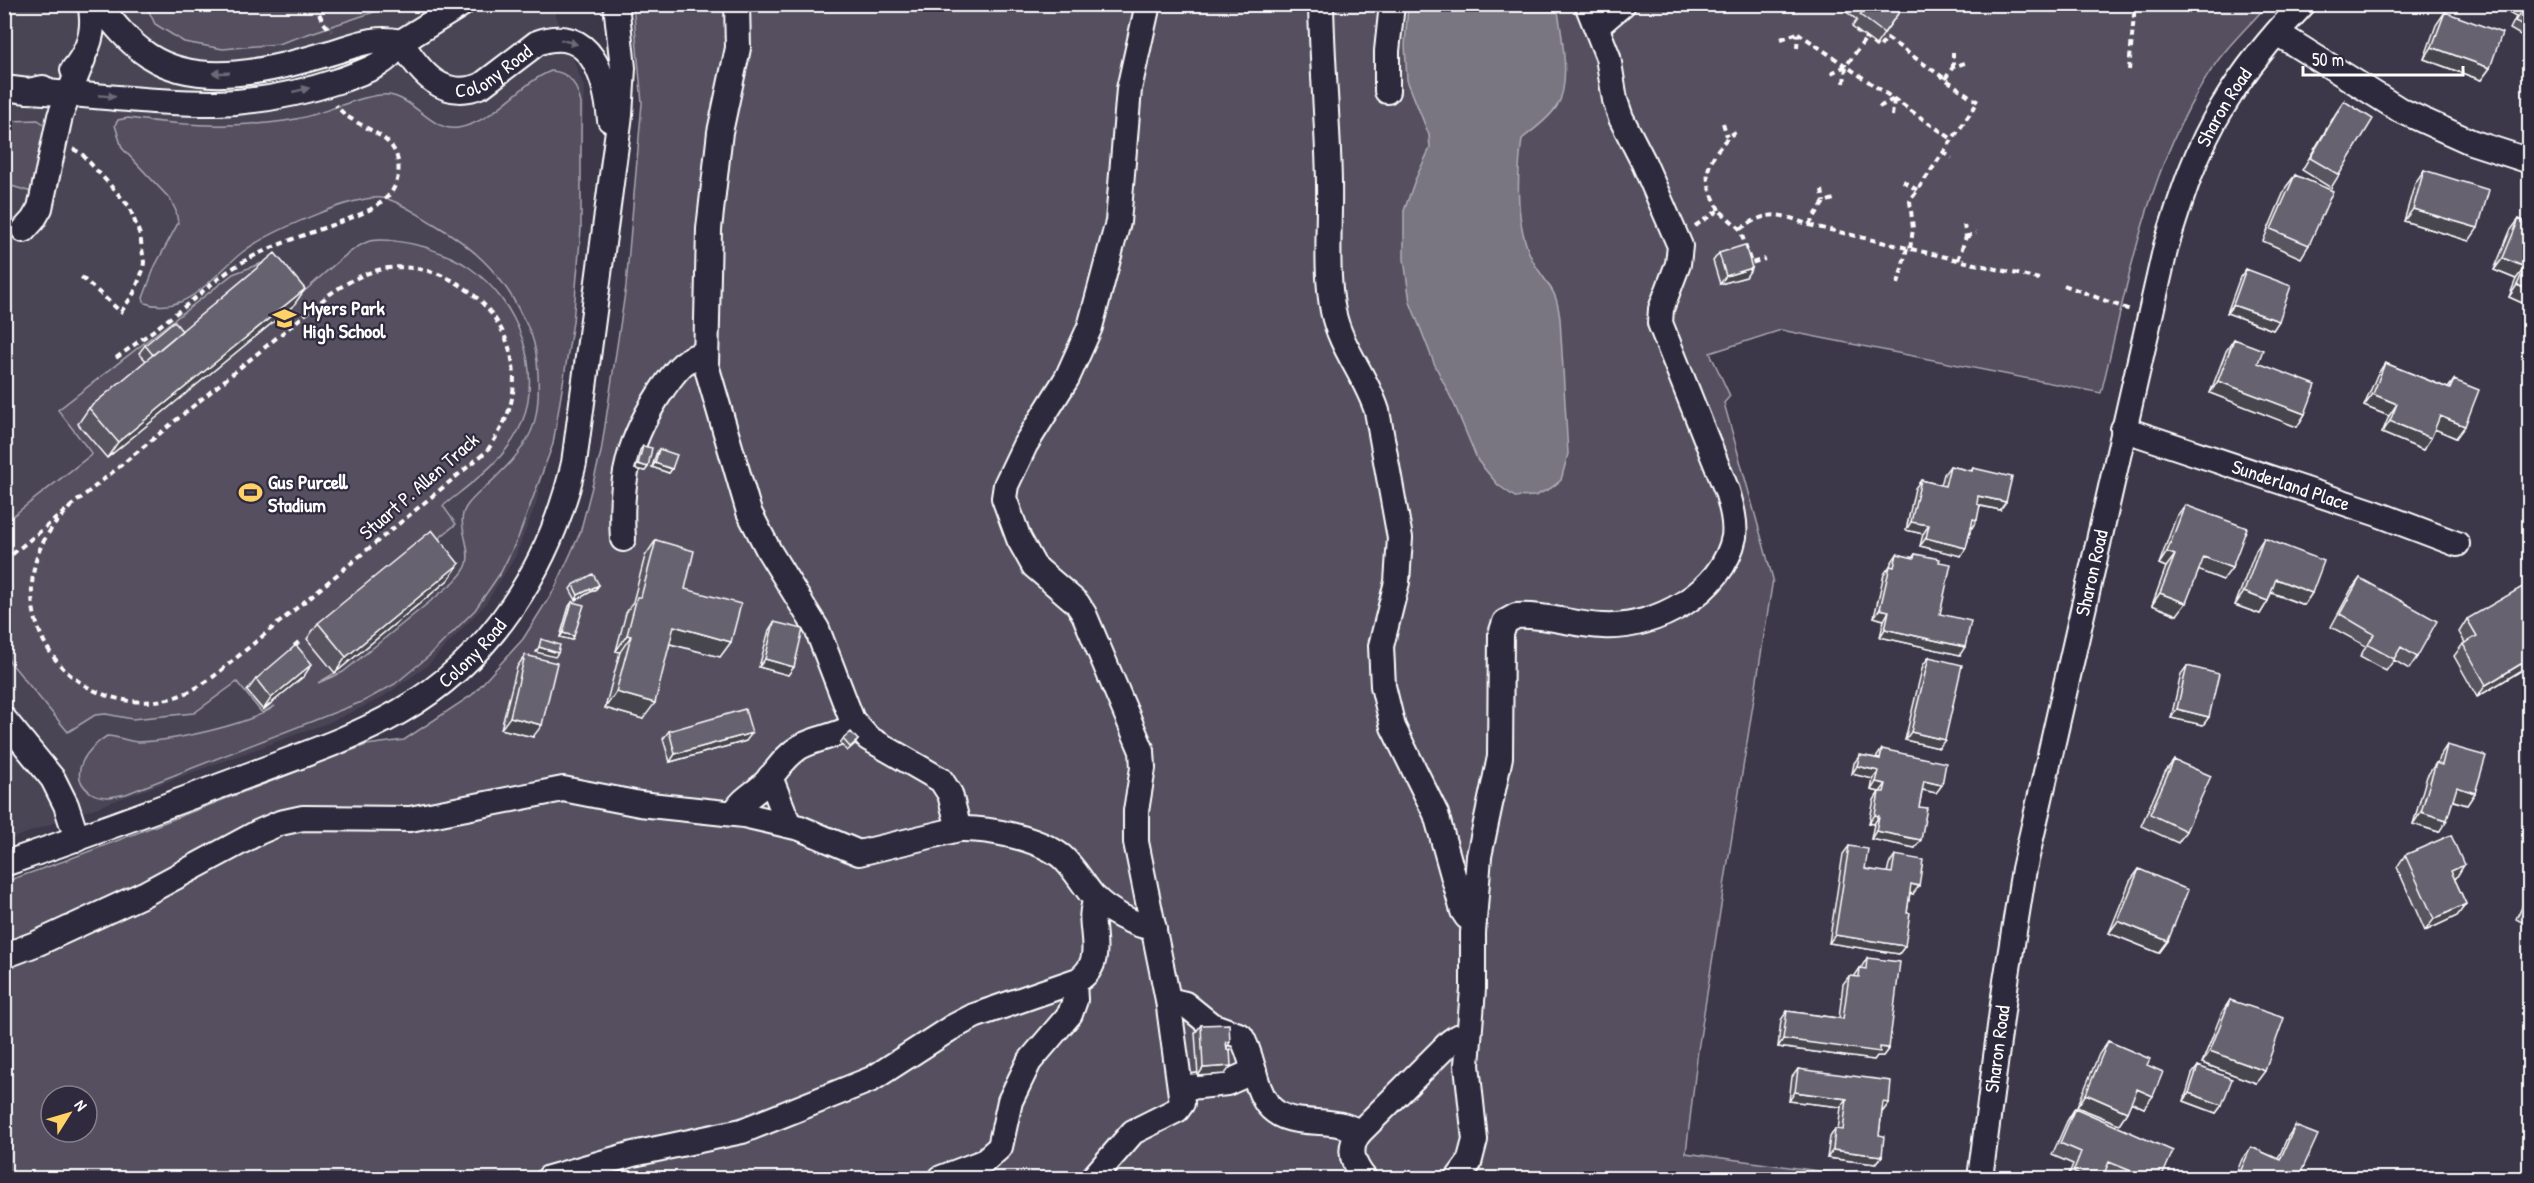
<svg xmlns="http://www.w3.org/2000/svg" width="2534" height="1183" viewBox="0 0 2534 1183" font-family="'Patrick Hand',sans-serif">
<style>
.built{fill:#494455}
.green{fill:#555060;stroke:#aaa8b0;stroke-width:1.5;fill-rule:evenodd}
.water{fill:#797682;stroke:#afadb4;stroke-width:1.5}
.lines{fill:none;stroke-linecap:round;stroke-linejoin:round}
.minor-casing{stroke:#fff;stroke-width:28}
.path{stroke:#fff;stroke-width:4;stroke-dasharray:6 4.5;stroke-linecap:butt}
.minor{stroke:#2f2a3d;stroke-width:24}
.wall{fill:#585460;stroke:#fff;stroke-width:1.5}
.shaded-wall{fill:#47454e;stroke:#fff;stroke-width:1.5}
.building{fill:#666270;stroke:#fff;stroke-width:1.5}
.oneway{fill:#6d6a77}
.labels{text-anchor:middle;stroke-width:4.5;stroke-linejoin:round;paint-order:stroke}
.street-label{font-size:20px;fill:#fff;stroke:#2f2a3d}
.poi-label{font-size:20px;font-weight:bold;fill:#fff;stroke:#2f2a3d;text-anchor:start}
</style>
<rect width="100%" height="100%" fill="#3c3749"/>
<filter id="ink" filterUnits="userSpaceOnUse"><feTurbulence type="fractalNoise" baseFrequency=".0167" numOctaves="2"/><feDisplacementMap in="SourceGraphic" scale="12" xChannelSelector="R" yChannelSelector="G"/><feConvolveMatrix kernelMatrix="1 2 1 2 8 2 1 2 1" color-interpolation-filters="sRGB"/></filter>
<g filter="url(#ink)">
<path class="built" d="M5,5H552L584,87L581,189L549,449L536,504L515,557L485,605L426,667L380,699L328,723L5,841Z"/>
<path class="green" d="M146,5V4L395,5L278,44L223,49L184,42L155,24Z
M633,5H2267C2251,24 2231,42 2216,63C2148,161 2129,280 2101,393L1781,330L1710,353L1730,396L1724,403L1773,579L1698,1050L1686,1153L1870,1178H5L4,882L64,861L366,745L404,740L472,695L523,639L555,588L580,533L601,452L626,286L642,103ZM51,1096H87V1132H51Z
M551,71C571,72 577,86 581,104V229L573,322L553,444L518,538L501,572L475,610L429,656L395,684L364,701L126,794C120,795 113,797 108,797C101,797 94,795 90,792C66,775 88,747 107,736C118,736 128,742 139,742C171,741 250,725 275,706L262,713L237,682L194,713L132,719L106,714L95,715L68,732L5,656V522L92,454L58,410L233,274L270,260L299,296C316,282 347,250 367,242C380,237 411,243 425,247C441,253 456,258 470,268C518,301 544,370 521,425C506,460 471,483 443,506L456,524L432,544L453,569L448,580L335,673L318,683L343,672L454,582C459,577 465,571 467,564C472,545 455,523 466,507C474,495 488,486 498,475C514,460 533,437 536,415C540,393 539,354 531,334C528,326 523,318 519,310C501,273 469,244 434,224C422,217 396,199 382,198C352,195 268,233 244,251C225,265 202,294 180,302C170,306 155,307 145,303L143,298L155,266L178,223L176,211L170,199L122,148L115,125L118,120L128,118C184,126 240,129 296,119C321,115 368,92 389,95C414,98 432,132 458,128C495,122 518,84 551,71Z
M38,120L44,124L46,131L31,192L5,184V144L10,121Z"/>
<path class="water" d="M1408,5H1557C1561,32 1572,82 1557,106C1549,119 1534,129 1522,139C1517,176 1515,222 1531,257C1537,271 1549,282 1555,296C1558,303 1559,312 1560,319L1568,454L1561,480L1551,488L1535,496L1515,497L1498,485L1478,461L1455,406L1434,363L1410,302L1404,259V211L1415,180L1430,148L1429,135L1407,80L1405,45Z"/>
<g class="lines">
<defs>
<g id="minor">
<path id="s1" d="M462,4L401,42C420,72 443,102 482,85L537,43C592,23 606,79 610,120"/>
<path d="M737,4L738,48L720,132L709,229L706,365L749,512L769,551L817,629L852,720L868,738L941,780L950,794L959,829"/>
<path d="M1321,4C1322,64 1328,123 1329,183C1330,225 1325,269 1333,311C1340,347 1366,376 1377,411L1400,538L1397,582L1381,646L1383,686L1393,727L1436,814L1463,911L1467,917L1474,920"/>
<path d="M1597,26L1623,4"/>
<path d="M2277,33L2400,110L2471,142L2530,161"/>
<path d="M73,70C89,51 96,29 90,4"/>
<path d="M4,88L28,91L43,88"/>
<path d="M28,91C90,94 153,104 216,103C257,102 302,93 341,80C368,70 385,66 401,42C374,35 352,47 326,54C272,70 200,89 149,56C129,43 113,23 98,4"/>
<path d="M1387,91V51L1392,4"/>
<path d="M24,230L33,220L40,208L60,116L83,59"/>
<path id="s2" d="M2123,429L2375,513L2457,544"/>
<path d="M623,539C619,478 629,438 664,387C675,372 685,356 706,354"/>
<path d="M4,719L53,779L66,805L77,839"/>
<path d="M770,777L787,820V825"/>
<path d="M735,813C739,802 752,795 761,787C775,775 783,757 800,747C817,737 838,737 855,725"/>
<path id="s3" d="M4,864C85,836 164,807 244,777C296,757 350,740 399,712C492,659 551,565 574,463L620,115L623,68L616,4"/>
<path d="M4,956L38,943L144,894L259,832L280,823L303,818L410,819L563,789L640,804L744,815L800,828L859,853L959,829C989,828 1037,838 1061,856C1074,867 1082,883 1093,896C1106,910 1135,926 1154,928"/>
<path d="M1168,1000L1185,1004L1211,1025L1241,1036C1254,1057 1253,1085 1268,1105C1290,1132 1333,1113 1359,1133"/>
<path d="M1181,1088L1227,1083L1254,1071"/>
<path d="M549,1178L633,1154L742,1131L872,1079L951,1028L974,1016L1078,980C1111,959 1082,920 1097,900"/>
<path d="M941,1178L983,1162L1000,1147L1010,1101L1029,1062L1070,1014L1075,1000L1074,982"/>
<path d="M1093,1178L1133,1132L1177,1110L1182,1103L1168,1000L1136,842V811L1143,768L1142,751L1084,614L1077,603L1034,566L1019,539L1004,498L1006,485L1025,445L1067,378L1090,327L1118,222L1129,89L1148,4"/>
<path d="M1364,1178C1353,1164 1347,1149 1359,1133L1450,1042L1457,1037L1468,1035"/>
<path d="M1458,1178L1469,1163L1475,1140L1467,1065L1473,989V933L1479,856L1500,757L1501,634L1505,622L1516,616C1545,614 1574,625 1603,626C1655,629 1723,592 1734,537C1736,522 1731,505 1727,491L1660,323L1661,309L1678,264L1680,246L1643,161L1621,118L1615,100L1608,57L1587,4"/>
<path id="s4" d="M1980,1178L2006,981L2024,869L2166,246C2181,198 2196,149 2223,106C2245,69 2273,35 2303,4"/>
</g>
</defs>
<use href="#minor" class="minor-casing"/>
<path class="path" d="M315,4L323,22L331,31
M2072,4L2073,11
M1856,30L1879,48L1887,38L1978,102L1910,201L1913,229L1910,249
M1798,33L1952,139
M1781,39L1798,33
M1797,48L1798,34
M1953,52V67
M2129,70L2135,4
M1831,73L1846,66
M1945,79L1953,67L1967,62
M1844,83L1846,66L1866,38
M1879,107L1894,99
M1892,116L1894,100
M1723,123L1727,136
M73,149L81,153L129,206L140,235L144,262L143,270L134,293L121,312L78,274
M1943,152L1952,158
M1903,181L1917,190
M1822,190L1824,202
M1719,210C1708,186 1701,175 1717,151C1724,142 1727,136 1738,131
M1809,225L1824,202L1834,199
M1695,226L1719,210L1740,229L1751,263L1765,259
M1740,229C1768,210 1780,213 1809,225L2039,279
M1966,237L1976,233
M1958,260L1966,237L1964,225
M1898,284L1907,248
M2064,285L2130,310
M116,358C141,340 165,322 189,303C208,287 226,271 248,259C274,245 304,235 332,225C350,218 371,212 385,199C397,189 401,172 397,157C389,130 351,127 336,105
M4,561L330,294C348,282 366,271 388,268C465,259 533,335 509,410C504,425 496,438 487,451L213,677C200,686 187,694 172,698C110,714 46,676 34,612C29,587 33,558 46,537C53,525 63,515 72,505
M294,646L301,640"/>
<use href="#minor" class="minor"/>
</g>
<path class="wall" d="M1836,4H1897L1902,8L1876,45L1852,27L1857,20Z
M2509,4H2529V40L2510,29L2516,17L2505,11Z
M2445,12L2490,68L2481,80L2424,59L2436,25Z
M2344,101L2339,175L2331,188L2302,170L2336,113Z
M2424,170L2469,241L2404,221L2415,183Z
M2295,175L2309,245L2301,258L2263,241L2286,187Z
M2519,219L2529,224V306L2509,297L2516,279L2494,270L2510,231Z
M1719,253L1746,277L1720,284L1713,261Z
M2246,269L2279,321L2273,330L2227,313L2240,277Z
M294,305L107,458L78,424L89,408L146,361L139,353L145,345L182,331Z
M2234,339L2258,363L2305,414L2297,427L2210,393L2226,351Z
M2385,363L2448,388L2454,380L2456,438L2435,429L2431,438L2423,450L2382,433L2389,416L2364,406L2377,375Z
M643,446L648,467L645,471L635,469L640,450Z
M659,449L672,469L669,473L652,467L656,454Z
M2529,454V466L2527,457Z
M1950,466L1971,471L1973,468L2000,510L1980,506L1971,528L1966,548L1961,556L1920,546L1923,534L1906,530L1915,488L1921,480L1941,485L1944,474Z
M2185,505L2223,580L2199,570L2177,615L2152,605L2166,567L2159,564L2176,517Z
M2264,538L2312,593L2304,605L2271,593L2268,601L2260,614L2235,605L2256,550Z
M656,540L685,589L731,642L720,657L670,644L643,719L605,708L620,652L616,651L626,613L633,602L645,556Z
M1897,554L1912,558L1915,554L1939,562L1940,614L1960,655L1880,637L1884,620L1874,617L1884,574L1890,566L1891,563Z
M459,564L448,580L335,673L307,639L318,623Z
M2360,578L2417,657L2409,669L2394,660L2386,671L2360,657L2366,646L2331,627L2351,590Z
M573,585H599L596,589L576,600L570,589Z
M572,602L574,636L572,640L560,637L569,606Z
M2467,619L2529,666L2477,697L2454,656L2463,644L2465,643L2459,632Z
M774,622L794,667L788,675L759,667L769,630Z
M525,655L533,737L501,729L517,667Z
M1929,657L1939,748L1905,740L1923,665Z
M2187,666L2209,717L2203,725L2171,718L2181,674Z
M304,676L263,710L247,691L256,679Z
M669,731L746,741L670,762L663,739Z
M843,739L858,740L855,744L847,751L840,743Z
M2447,745L2475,793L2467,805L2453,801L2439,832L2413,824L2427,776L2436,763L2437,764L2439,757Z
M1882,749L1942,785L1936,793L1922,790L1919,807L1915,848L1871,839L1874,824L1869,823L1874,800L1879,792L1871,790L1873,779L1852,774L1854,763L1860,755L1876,758Z
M2174,760L2186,831L2178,843L2141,826L2165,772Z
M1849,846L1865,869L1887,873L1889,864L1895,855L1913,894L1910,893L1907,913L1905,946L1899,954L1829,943L1843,854Z
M2405,855L2464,865L2456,878H2454L2466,904L2457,916L2425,931L2397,867Z
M2139,869L2168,941L2159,953L2109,933L2130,881Z
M2529,891V926L2516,919Z
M1867,958L1889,1048L1883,1056H1877L1874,1060L1778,1047L1781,1020L1787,1011L1839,1018L1843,984L1849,976L1854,977L1860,968L1861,969L1862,966Z
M2230,1000L2256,1083L2202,1063L2222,1012Z
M1201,1025L1230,1042L1227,1047L1225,1074L1198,1076L1195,1033Z
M2108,1041L2147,1065L2144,1108L2131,1102L2127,1112L2119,1124L2077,1107L2099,1054Z
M2198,1066L2222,1105L2216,1113L2184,1101L2192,1074Z
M1798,1069L1889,1103L1883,1111H1882L1879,1135L1882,1156L1876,1164L1827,1158L1830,1137L1835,1129L1838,1130L1841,1107L1789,1101L1792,1077Z
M2075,1108L2161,1179H2111L2103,1175L2102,1179H2067L2073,1164L2052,1155L2067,1121Z
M2295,1126L2298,1179H2234L2242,1159L2251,1147L2278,1159L2287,1138Z"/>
<path class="shaded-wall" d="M2432,47L2490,68L2481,80L2424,59Z
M2413,209L2478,228L2469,241L2404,221Z
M2503,258L2525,267L2516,279L2494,270Z
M1752,268L1746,277L1720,284L1726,276Z
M2517,285L2529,290V306L2509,297Z
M305,289L294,305L107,458L118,442Z
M2233,305L2279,321L2273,330L2227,313Z
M2218,381L2305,414L2297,427L2210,393Z
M2373,394L2397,404L2389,416L2364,406Z
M2440,416L2465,426L2456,438L2432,428Z
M2390,421L2431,438L2423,450L2382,433Z
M655,463L672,469L669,473L652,467Z
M638,464L648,467L645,471L635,469Z
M1978,496L2006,502L2000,510L1973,504Z
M1973,519L1977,520L1972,528L1967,527Z
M1911,522L1929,525L1923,534L1906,530Z
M1926,538L1966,548L1961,556L1920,546Z
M2167,552L2175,555L2166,567L2159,564Z
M2204,557L2232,568L2223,580L2195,569Z
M459,564L448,580L335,673L346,657Z
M2276,579L2312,593L2304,605L2268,591Z
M599,585L596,589L576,600L578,595Z
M2244,592L2268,601L2260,614L2235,605Z
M2160,593L2186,603L2177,615L2152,605Z
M1880,609L1889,611L1884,620L1874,617Z
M674,626L731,642L720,657L663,642Z
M1885,629L1965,647L1960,655L1880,637Z
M563,633L574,636L572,640L560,637Z
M627,635L631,636L620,652L616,651Z
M539,647L558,653L555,657L536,652Z
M765,659L794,667L788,675L759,667Z
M2529,659V666L2477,697L2486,685Z
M312,664L304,676L263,710L271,698Z
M616,692L655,703L643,719L605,708Z
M2177,709L2209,717L2203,725L2171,718Z
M510,717L542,725L533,737L501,729Z
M1911,732L1945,740L1939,748L1905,740Z
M752,733L746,741L670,762L675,754Z
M1857,766L1879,771L1873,779L1852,774Z
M1924,781L1942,785L1936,793L1919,789Z
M1876,782L1886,784L1880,792L1871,790Z
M2457,787L2475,793L2467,805L2448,799Z
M2421,812L2447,820L2439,832L2413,824Z
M1875,815L1879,816L1874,824L1869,823Z
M1876,831L1921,840L1915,848L1871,839Z
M2464,865L2456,878L2443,883L2451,871Z
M1911,884L1919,886L1913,894L1906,892Z
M2466,904L2457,916L2425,931L2434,919Z
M2118,921L2168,941L2159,953L2109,933Z
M1835,935L1905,946L1899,954L1829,943Z
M1783,1039L1889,1048L1883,1056H1877L1874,1060L1778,1047Z
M2210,1051L2265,1071L2256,1083L2202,1063Z
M1231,1066L1225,1074L1198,1076L1203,1068Z
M2137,1089L2153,1096L2144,1108L2128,1101Z
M1795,1092L1847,1099L1841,1107L1789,1101Z
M2189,1093L2222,1105L2216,1113L2184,1101Z
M2086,1094L2127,1112L2119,1124L2077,1107Z
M1883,1102L1889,1103L1883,1111L1877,1110Z
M1833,1150L1882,1156L1876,1164L1827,1158Z"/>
<path class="building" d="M1861,4H1897L1902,8L1884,33L1860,15L1866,8Z
M2514,4H2529V28L2515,21L2522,9Z
M2445,12L2502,33L2490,68L2432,47Z
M2344,101L2373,119L2339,175L2310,158Z
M2424,170L2489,190L2478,228L2413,209Z
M2295,175L2333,191L2309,245L2271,229Z
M2519,219L2529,224V290L2517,285L2525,267L2503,258Z
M1745,245L1752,268L1726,276L1719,253Z
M275,253L305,289L118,442L89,408Z
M2246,269L2291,286L2279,321L2233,305Z
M174,321L182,331L153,355L145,345Z
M2234,339L2263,350L2258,363L2316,385L2305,414L2218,381Z
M2385,363L2450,389L2454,380L2479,390L2465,426L2440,416L2431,438L2390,421L2397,404L2373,394Z
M643,446L652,448L648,467L638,464Z
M659,449L677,455L672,469L655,463Z
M1950,466L1972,471L1973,468L2012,477L2006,502L1978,496L1977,504L1980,505L1977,520L1973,519L1966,548L1926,538L1929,525L1911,522L1921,480L1945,486Z
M2185,505L2247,528L2232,568L2204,557L2186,603L2160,593L2175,555L2167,552Z
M432,530L459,564L346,657L318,623Z
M2264,538L2324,561L2312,593L2276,579L2268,601L2244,592Z
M656,540L694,551L685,589L741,604L731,642L674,626L655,703L616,692L631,636L627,635L637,597H641Z
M1897,554L1914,558L1915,554L1940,559L1939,562L1951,564L1940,614L1971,621L1965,647L1885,629L1889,611L1880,609L1890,566L1894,567Z
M593,574L599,585L578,595L573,585Z
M2360,578L2437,621L2417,657L2401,647L2394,659L2368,645L2374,634L2340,614Z
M2529,583V659L2486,685L2463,644L2477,636L2467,619Z
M572,602L584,605L574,636L563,633Z
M774,622L803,629L794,667L765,659Z
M541,639L560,645L558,653L539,647Z
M296,645L312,664L271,698L256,679Z
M525,655L557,663L542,725L510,717Z
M1929,657L1962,665L1945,740L1911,732Z
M2187,666L2219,674L2209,717L2177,709Z
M745,709L752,733L675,754L669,731Z
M851,732L858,740L850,747L843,739Z
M2447,745L2486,756L2475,793L2457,787L2447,820L2421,812L2436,763L2442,765Z
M1882,749L1946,763L1942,785L1924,781L1919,807L1927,808L1921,840L1876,831L1879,816L1875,815L1879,792H1884L1886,784L1876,782L1879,771L1857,766L1860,755L1880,759Z
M2174,760L2211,776L2186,831L2150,814Z
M2451,835L2464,865L2451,871L2466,904L2434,919L2405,855Z
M1849,846L1868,849L1865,869L1892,873L1895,855L1923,860L1919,886L1911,884L1907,913H1910L1905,946L1835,935Z
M2139,869L2188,890L2168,941L2118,921Z
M2529,896V910L2524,907Z
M1867,958L1900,962L1889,1048L1880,1047V1052L1783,1039L1787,1011L1843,1019L1849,976L1859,977L1860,968L1866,969Z
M2230,1000L2284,1018L2265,1071L2210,1051Z
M1229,1024L1230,1042H1226L1227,1050L1230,1049L1231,1066L1203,1068L1201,1025Z
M2108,1041L2150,1059L2147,1065L2163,1072L2153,1096L2137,1089L2127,1112L2086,1094Z
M2198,1066L2232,1079L2222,1105L2189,1093Z
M1798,1069L1891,1081L1889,1103L1883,1102L1879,1135L1884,1136L1882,1156L1833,1150L1835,1129L1843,1130L1847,1099L1795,1092Z
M2075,1108L2173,1151L2161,1179H2127L2131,1171L2109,1162L2102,1179H2088L2073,1172L2081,1152L2060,1143Z
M2295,1126L2318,1135L2298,1179H2237L2251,1147L2280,1160Z"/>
<defs><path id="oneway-solid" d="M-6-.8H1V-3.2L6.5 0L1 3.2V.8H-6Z" transform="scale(1.5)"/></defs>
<g class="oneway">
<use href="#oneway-solid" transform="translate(569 42) rotate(16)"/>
<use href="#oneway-solid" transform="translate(221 73) rotate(178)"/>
<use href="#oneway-solid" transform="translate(301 90) rotate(-13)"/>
<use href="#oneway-solid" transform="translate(107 96) rotate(5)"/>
</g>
</g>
<defs>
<symbol id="school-bare" viewBox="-9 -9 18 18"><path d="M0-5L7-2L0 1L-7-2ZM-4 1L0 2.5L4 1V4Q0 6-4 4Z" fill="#ffd166" stroke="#2f2a3d" stroke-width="2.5" paint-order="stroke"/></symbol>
<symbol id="stadium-bare" viewBox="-9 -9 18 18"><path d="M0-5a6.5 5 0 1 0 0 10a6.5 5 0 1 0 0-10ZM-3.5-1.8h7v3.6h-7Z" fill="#ffd166" stroke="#2f2a3d" stroke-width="2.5" paint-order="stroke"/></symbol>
</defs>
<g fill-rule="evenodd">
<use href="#school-bare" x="268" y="302" width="33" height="33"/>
<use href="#stadium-bare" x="234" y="476" width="33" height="33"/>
</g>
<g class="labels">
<g class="street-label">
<text dy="7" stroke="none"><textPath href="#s1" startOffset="190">Colony Road</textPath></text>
<text dy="7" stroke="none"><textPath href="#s4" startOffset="1102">Sharon Road</textPath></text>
<text dy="7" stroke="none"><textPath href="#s2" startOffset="177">Sunderland Place</textPath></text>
<text transform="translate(419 486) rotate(-41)" y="7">Stuart P. Allen Track</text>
<text dy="7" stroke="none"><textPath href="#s4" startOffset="616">Sharon Road</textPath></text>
<text dy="7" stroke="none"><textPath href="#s3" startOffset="518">Colony Road</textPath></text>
<text dy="7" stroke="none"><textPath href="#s4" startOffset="130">Sharon Road</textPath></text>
</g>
<g class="poi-label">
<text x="303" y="315">Myers Park<tspan x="303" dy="23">High School</tspan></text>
<text x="268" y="489">Gus Purcell<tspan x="268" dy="23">Stadium</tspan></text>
</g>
</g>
<rect width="2534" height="1183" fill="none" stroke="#2f2a3d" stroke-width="24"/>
<rect x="12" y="12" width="2510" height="1159" fill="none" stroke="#fff" stroke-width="2" filter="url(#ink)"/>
<g transform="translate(69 1114) rotate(53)"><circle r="28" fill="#2f2a3d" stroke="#827f8b" stroke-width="1.5"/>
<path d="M0-4.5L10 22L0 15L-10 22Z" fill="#ffd166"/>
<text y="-9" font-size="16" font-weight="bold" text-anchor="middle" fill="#ffffff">N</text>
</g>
<path d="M2303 66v9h160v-9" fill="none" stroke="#ffffff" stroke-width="3"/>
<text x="2312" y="66" font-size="18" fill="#ffffff" stroke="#2f2a3d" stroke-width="4.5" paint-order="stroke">50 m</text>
</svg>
